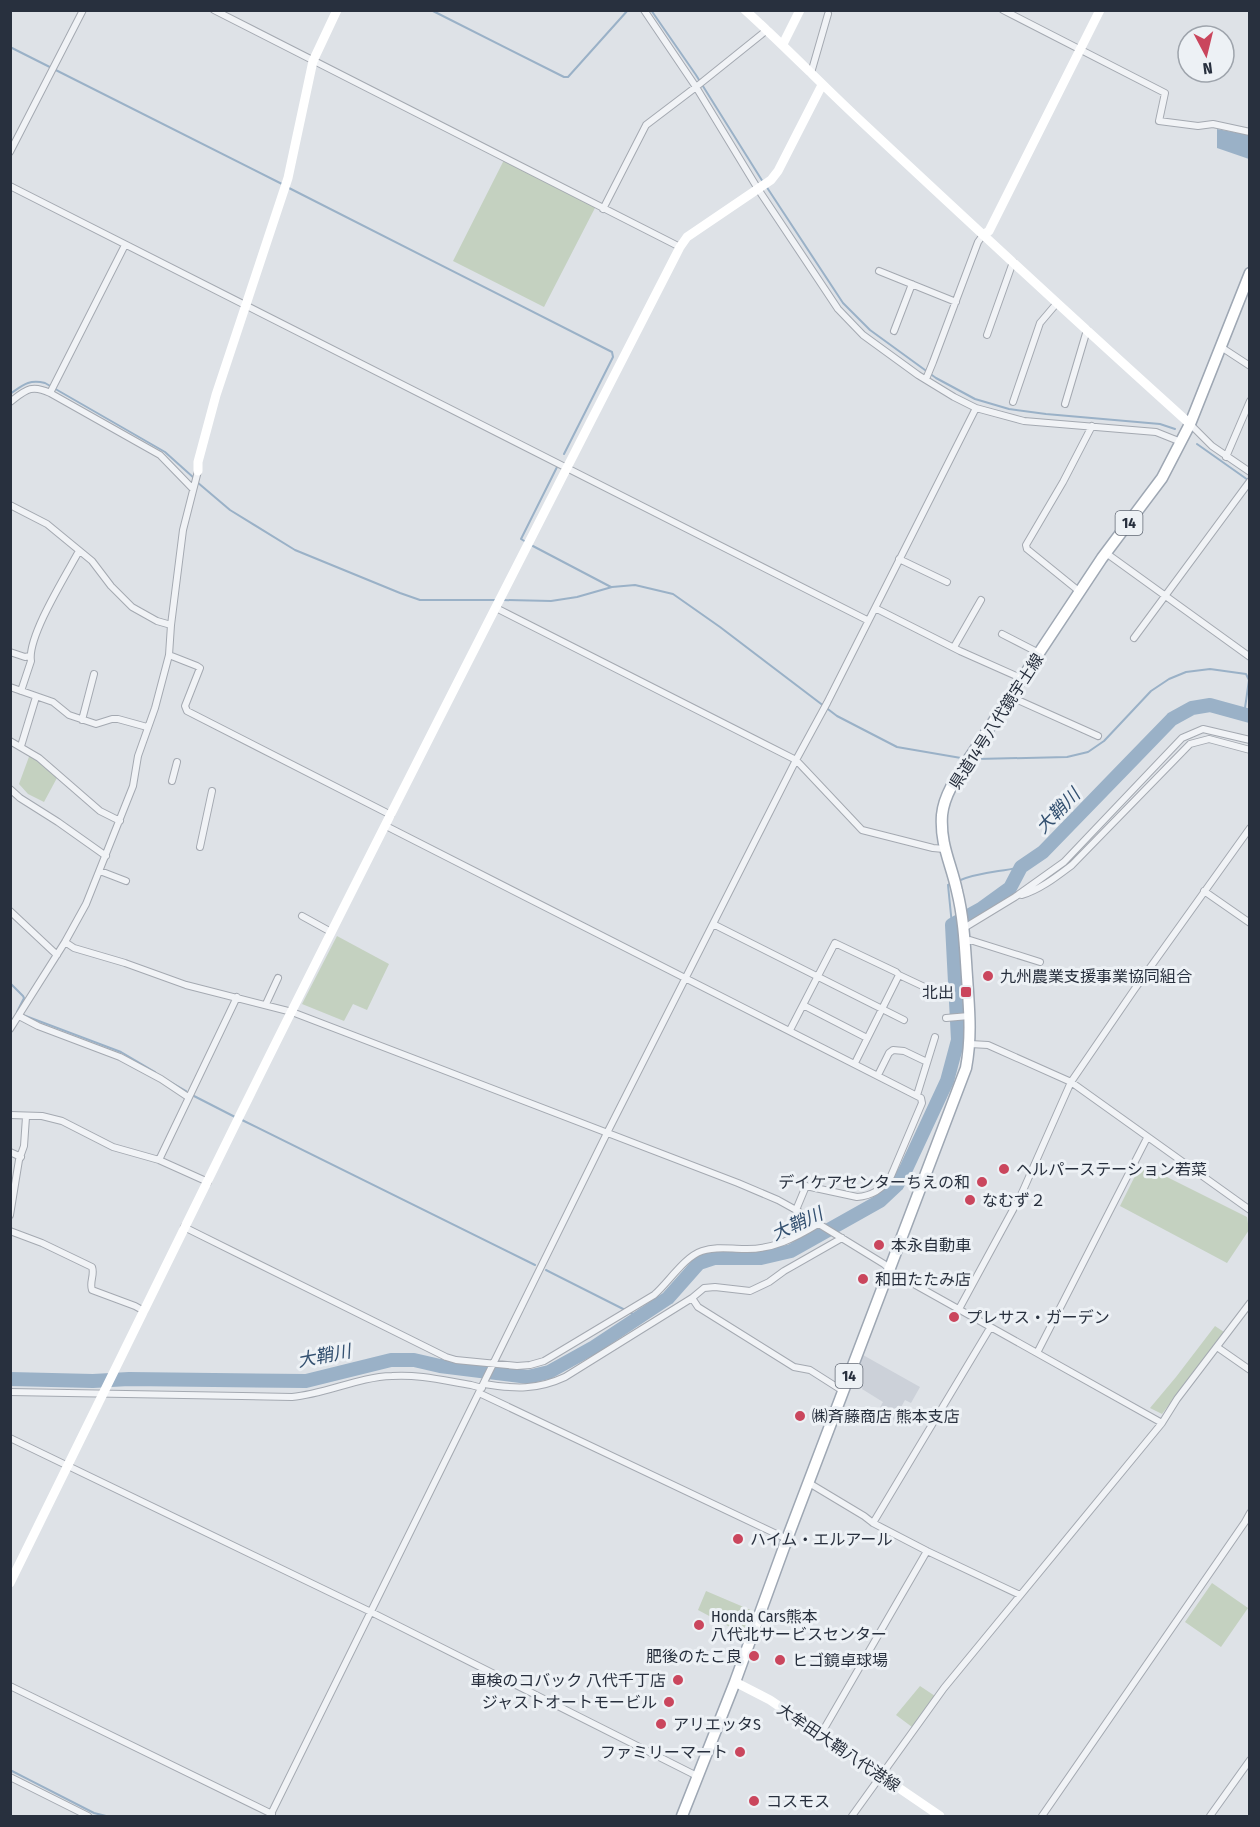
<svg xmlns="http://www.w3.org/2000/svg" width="1260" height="1827" viewBox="0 0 1260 1827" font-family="'Fira Sans Condensed','Noto Sans JP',sans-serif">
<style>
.built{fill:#ccd1d9}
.green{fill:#c4d1c0}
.water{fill:#9ab1c7}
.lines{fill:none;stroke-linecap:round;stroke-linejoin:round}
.stream{stroke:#9ab1c7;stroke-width:2}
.river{stroke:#9ab1c7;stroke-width:14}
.street-casing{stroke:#a4a9b1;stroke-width:8}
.primary-casing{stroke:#9ea7b3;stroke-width:13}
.street{stroke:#f1f3f6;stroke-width:6}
.secondary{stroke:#fff;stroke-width:9}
.primary{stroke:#fff;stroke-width:10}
.poi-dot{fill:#ca465d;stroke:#edf1f5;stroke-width:2}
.labels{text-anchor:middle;stroke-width:6;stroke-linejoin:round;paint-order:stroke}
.shield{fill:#edf1f5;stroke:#636a75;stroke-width:1.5}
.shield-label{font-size:15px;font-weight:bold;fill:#28303e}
.street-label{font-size:16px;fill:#28303e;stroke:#edf1f5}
.poi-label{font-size:16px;fill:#28303e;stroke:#edf1f5;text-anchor:start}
.water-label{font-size:18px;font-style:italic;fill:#335070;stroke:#edf1f5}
</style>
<rect width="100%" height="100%" fill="#dee2e7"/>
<path class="built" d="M863,1355L920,1387L911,1403L905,1400L894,1420L878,1411L883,1402L862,1389L863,1386L854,1380Z"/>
<path class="green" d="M504,160L596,206L544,307L453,261Z
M30,754L58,776L44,802L28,794L19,784Z
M337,936L389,964L367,1010L353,1004L344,1021L302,1004Z
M1141,1164L1247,1217L1249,1230L1227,1263L1120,1206Z
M1215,1326L1224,1332L1162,1414L1150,1408L1176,1377Z
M1212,1583L1248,1608L1221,1647L1185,1622Z
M706,1591L753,1611L743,1634L698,1610Z
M920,1686L935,1696L912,1727L896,1715Z"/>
<path class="water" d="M1217,129L1249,135V159L1217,148Z"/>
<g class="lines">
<path class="stream" d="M431,10L564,77H568L628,10
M651,10L696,75L763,182
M10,47L284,185
M766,186L843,303L870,330L936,378L975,399L1009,409L1046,414L1160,424L1175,429
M289,188L612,352L613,357L564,454
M10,394C23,385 29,379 45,383L165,452L194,478
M1197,444L1248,480
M197,482L230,510L295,550L400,593L420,600H497
M526,542L521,539L557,467
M531,545L611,587
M502,600L551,601L577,597L612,587L635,585L673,594L720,627L837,716L897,747L961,758
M977,759L1067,757L1088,752L1104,741L1151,691L1169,679L1186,672L1210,669L1246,674L1249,680L1244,715
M958,881C978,872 1000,872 1021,867
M952,925L948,885L953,883
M10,983L23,996L24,998L17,1012H18
M23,1015L121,1052L155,1072
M167,1080L186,1091
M194,1096L237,1118
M242,1120L535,1265
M546,1270L639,1317
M10,1770L94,1813L106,1816"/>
<path class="river" d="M10,1379L93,1381L129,1379L306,1381L391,1360H414L440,1366L528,1377L549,1372L594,1347L668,1298L699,1263L714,1258H761L791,1251L880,1201L897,1185L906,1169L947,1081L958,1040L952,925L981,909L1010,888L1021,867L1043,852L1172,719L1192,708L1210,705L1250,716"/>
<defs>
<path id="street" d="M214,10L680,247
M644,10L696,87L758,189L838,309L863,335L918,375L954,397L976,408L1024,421L1156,432L1181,442
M1003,10L1165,93L1159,121L1198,126L1213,124L1250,132
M811,73L828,14
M10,152L83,10
M10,186L867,620
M603,209L646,125L696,87L767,30
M879,271L956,302
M894,331L912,284
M987,335L1013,262
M1221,347L1250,366
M926,379L933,362L978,242L983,235
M50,393L125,245
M10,402C26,390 31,384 50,393L160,455L193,489
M1013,402L1040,323L1057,303
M1065,404L1087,330
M1190,424L1212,446L1250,472
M1226,457L1250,401
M10,505L47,524L92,561L111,586L132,607L157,621L171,625
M1106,553L1250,657
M899,559L947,582
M1080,592L1027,549L1026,545L1063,482L1092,426
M496,608L796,760L862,830L933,848L944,849
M875,608L960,651L1023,679
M1002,634L1039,653
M1134,638L1250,481
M954,647L981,600
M10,652L25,657L30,656
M169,655L197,666L200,668L185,706L187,711L391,815
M10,687L53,702L69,715L96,724L112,719H118L147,727
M21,691L31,661C27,637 66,575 79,551
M1011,697L1098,736
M82,720L94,674
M10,741L39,758L100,811L120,821
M21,746L36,697
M172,781L177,762
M10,789L20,798L58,822L106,856
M386,826L921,1098L922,1103L891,1176C883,1189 872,1196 857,1197L806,1186L796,1210
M200,847L212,791
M100,871L126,881
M1204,891L1250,923
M1022,895C1041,889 1056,877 1072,865L1190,744L1209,739L1250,750
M10,911L57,955
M302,916L331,932
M713,924L904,1020
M964,928L1015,897L1064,862L1182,738L1203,729L1250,740
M65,942L74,948L125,963L186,985L292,1012L738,1183L778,1200L796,1210L884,1264L894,1273L1162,1423
M965,942L970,940L1040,962
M266,1004L278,978
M803,1005L867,1038
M19,1016L38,1026L120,1057L161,1079L188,1097
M946,1018L969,1016
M10,1029L65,942L86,904L133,786L138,756L155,708L169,655L171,625L183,530L198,471
M790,1030L835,943L896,972L899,975L933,991
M970,1044L988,1045L1071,1082L1250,1210
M855,1063L899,975
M878,1075L889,1053L893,1050L904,1051L927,1062
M917,1095L935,1037
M10,1115L42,1116L62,1121L113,1147L159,1160L208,1182
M10,1152L21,1157
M159,1160L237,997
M10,1215L19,1160L24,1146L26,1117
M184,1227L446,1357L456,1360L517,1366L530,1365L544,1361L654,1295C669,1282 684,1257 702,1251C716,1246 730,1249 744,1249C772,1250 795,1238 818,1224
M10,1231L42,1243L92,1267C95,1275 89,1282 92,1290L135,1306L144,1311
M692,1298L698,1307L794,1367L810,1370L843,1391
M959,1309L1021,1195L1071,1082L1134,990L1250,828
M1217,1347L1250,1370
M1037,1353L1147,1138
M484,1384C515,1389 537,1390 565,1377L692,1298L704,1288L715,1287L750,1291L769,1282L784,1271L842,1238
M10,1392L292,1397C326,1394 358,1377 392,1376C418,1374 446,1381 471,1385L482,1388
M479,1393L787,1539
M10,1438L371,1612L697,1776
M809,1483L864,1516L873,1523L927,1551L1020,1595
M873,1523L990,1328
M10,1686L272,1814
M821,1734L927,1551
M10,1777L88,1816
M270,1816L607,1133L796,760L827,703L976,408
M852,1816L944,1688L1162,1423L1177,1399L1250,1303
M1042,1816L1245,1522L1250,1513
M1210,1816L1250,1760"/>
<path id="primary" d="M682,1816L735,1682L787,1539L966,1068C972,1036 969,1008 967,977C965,948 964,919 957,891C951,863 940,845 942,815C944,793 960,772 972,754L1102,558L1162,478L1190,424L1250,273"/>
</defs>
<use href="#street" class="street-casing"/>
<use href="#primary" class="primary-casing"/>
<use href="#street" class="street"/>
<path class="secondary" d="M745,10C786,47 823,86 863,123C971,224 1080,325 1190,424
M783,44L800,10
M983,235L989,231L1100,10
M198,471V462L216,395L288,178L313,61L337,10
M10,1583C88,1426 164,1268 242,1111C385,822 533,534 680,247L687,237L771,180L778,171L822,85
M735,1682L770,1700L940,1816"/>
<use href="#primary" class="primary"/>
</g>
<g class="poi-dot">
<circle cx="988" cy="976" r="6"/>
<rect x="960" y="986" width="12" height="12" rx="3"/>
<circle cx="1004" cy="1169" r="6"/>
<circle cx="982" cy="1182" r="6"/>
<circle cx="970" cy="1200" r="6"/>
<circle cx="879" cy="1245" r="6"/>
<circle cx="863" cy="1279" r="6"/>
<circle cx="954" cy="1317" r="6"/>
<circle cx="800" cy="1416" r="6"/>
<circle cx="738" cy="1539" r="6"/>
<circle cx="699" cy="1625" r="6"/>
<circle cx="754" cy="1656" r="6"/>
<circle cx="780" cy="1660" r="6"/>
<circle cx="678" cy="1680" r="6"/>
<circle cx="669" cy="1702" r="6"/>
<circle cx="661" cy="1724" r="6"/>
<circle cx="740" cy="1752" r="6"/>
<circle cx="754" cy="1801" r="6"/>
</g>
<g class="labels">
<g class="shield">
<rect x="1115.5" y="511" width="27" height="24" rx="4.5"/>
<rect x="835.5" y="1364" width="27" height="24" rx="4.5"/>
</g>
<g class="shield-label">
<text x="1129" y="528">14</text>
<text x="849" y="1381">14</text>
</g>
<g class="street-label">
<text transform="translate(996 721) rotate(-57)" y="6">県道14号八代鏡宇土線</text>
<text transform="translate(839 1747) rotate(34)" y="6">大牟田大鞘八代港線</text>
</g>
<g class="poi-label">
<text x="1000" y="982">九州農業支援事業協同組合</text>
<text x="954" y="998" text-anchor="end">北出</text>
<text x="1016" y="1175">ヘルパーステーション若菜</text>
<text x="970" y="1188" text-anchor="end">デイケアセンターちえの和</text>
<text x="982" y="1206">なむず２</text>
<text x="891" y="1251">本永自動車</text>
<text x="875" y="1285">和田たたみ店</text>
<text x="966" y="1323">プレサス・ガーデン</text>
<text x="812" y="1422">㈱斉藤商店 熊本支店</text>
<text x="750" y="1545">ハイム・エルアール</text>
<text x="711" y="1622">Honda Cars熊本<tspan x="711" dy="18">八代北サービスセンター</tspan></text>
<text x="742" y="1662" text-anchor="end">肥後のたこ良</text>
<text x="792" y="1666">ヒゴ鏡卓球場</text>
<text x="666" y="1686" text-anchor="end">車検のコバック 八代千丁店</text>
<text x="657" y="1708" text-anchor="end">ジャストオートモービル</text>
<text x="673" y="1730">アリエッタS</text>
<text x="728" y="1758" text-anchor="end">ファミリーマート</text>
<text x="766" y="1807">コスモス</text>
</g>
<g class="water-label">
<text transform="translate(1058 811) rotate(-46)" y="6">大鞘川</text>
<text transform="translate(797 1224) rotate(-25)" y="6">大鞘川</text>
<text transform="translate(324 1356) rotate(-11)" y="6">大鞘川</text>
</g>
</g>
<rect width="1260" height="1827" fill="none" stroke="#28303e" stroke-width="24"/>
<g transform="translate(1206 54) rotate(173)"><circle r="28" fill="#edf1f5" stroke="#9ea4ac" stroke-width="1.5"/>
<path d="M0-4.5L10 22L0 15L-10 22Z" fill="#ca465d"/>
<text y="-9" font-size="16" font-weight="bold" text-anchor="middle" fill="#28303e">N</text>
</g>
</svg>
